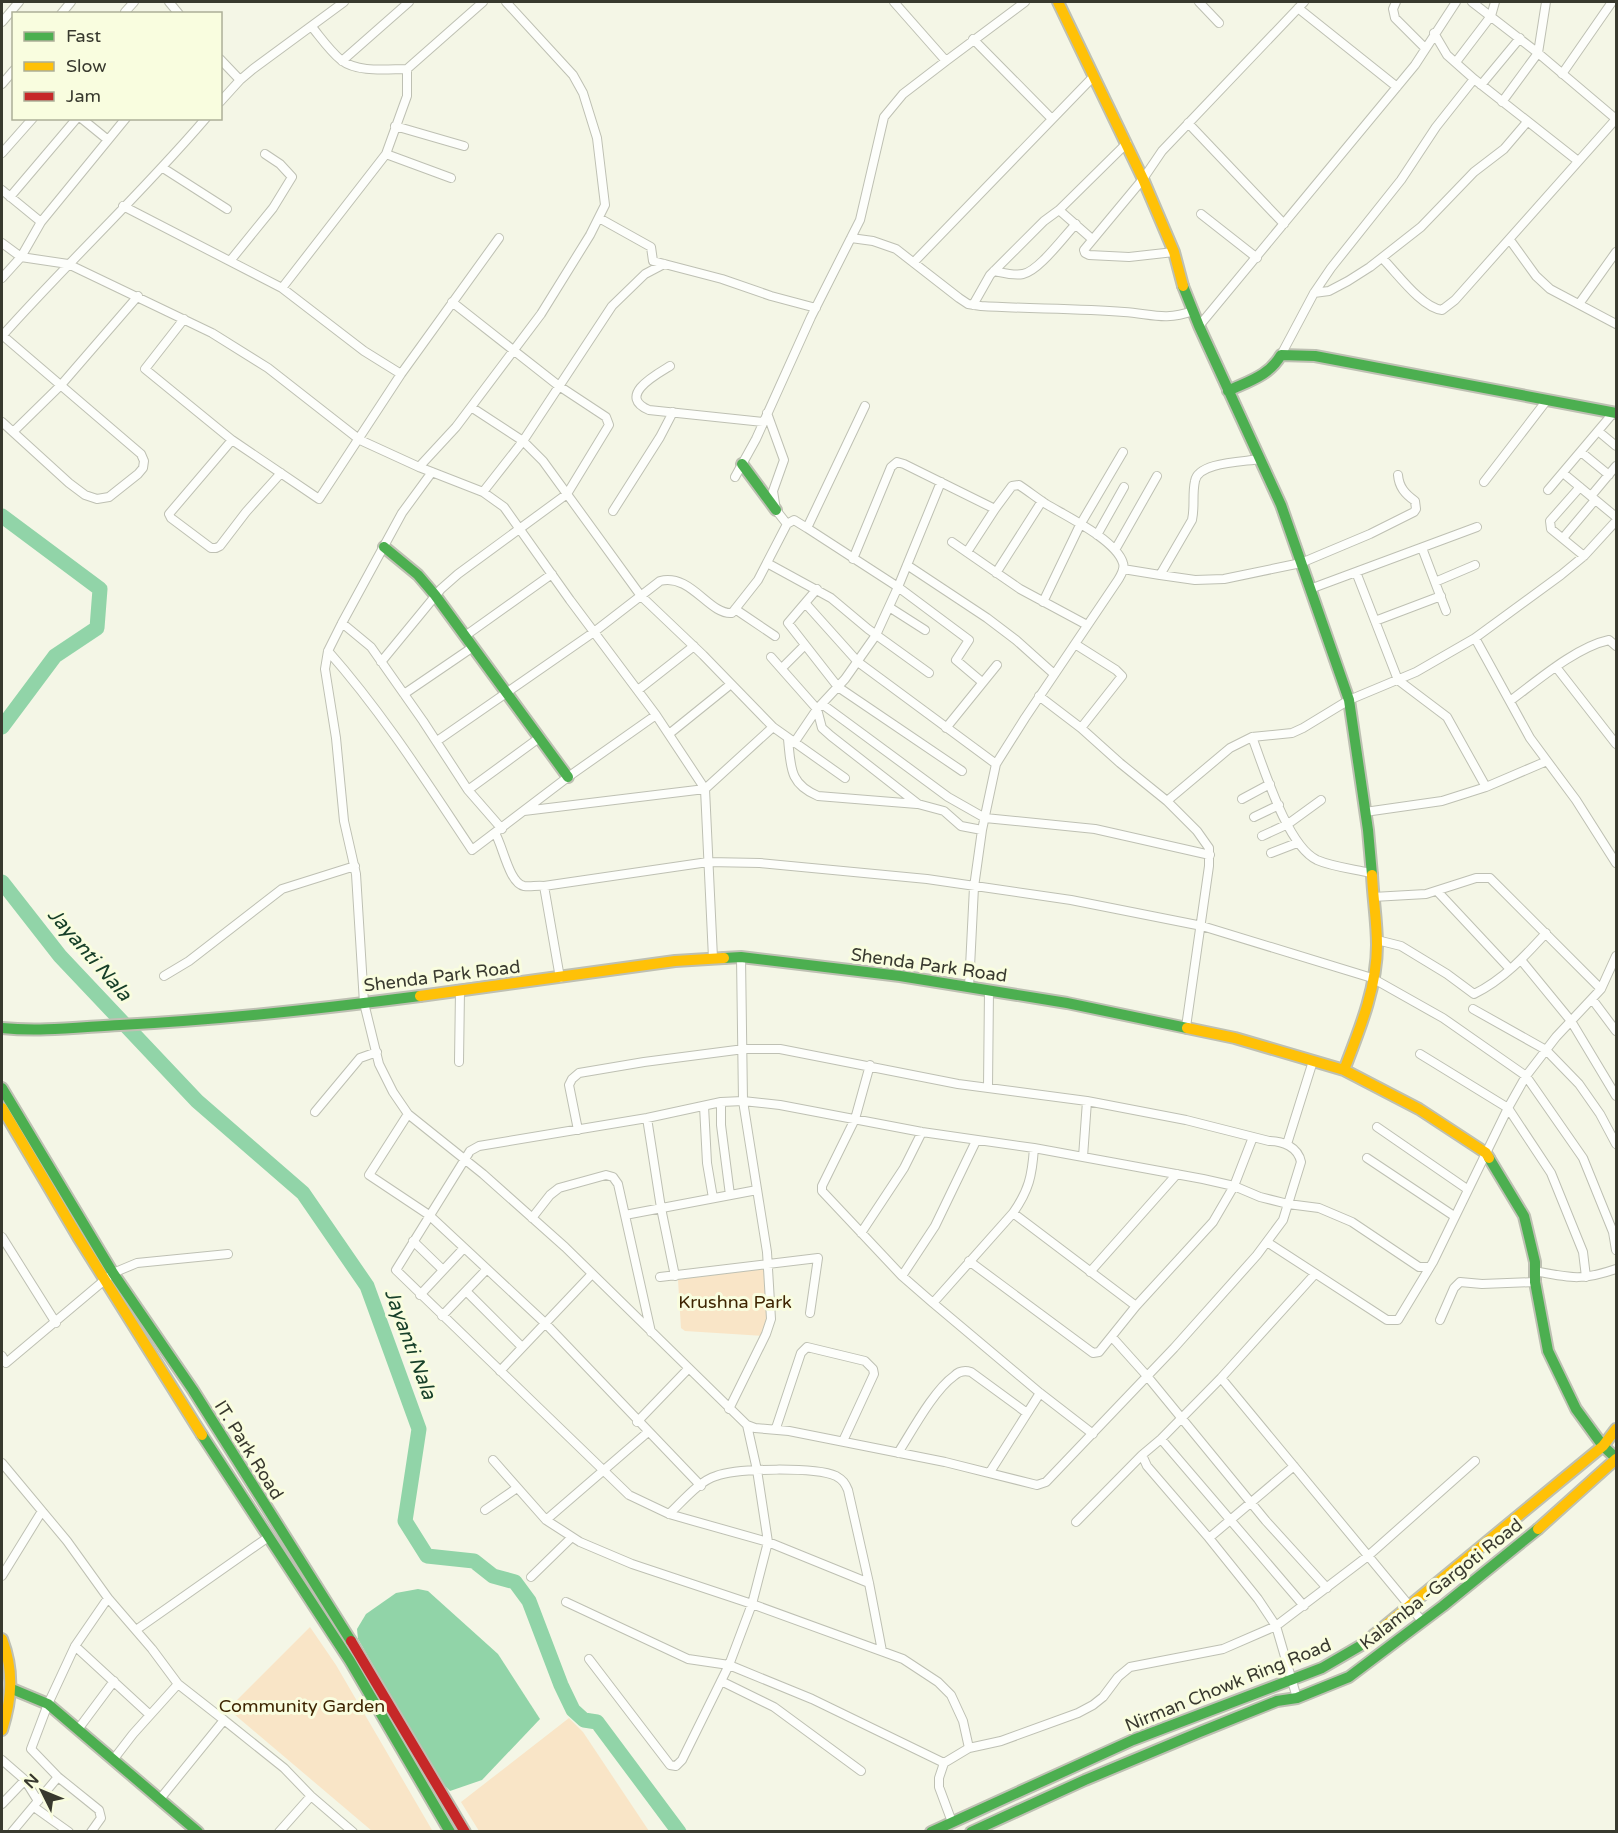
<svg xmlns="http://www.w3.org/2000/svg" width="1618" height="1833" viewBox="0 0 1618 1833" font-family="'Varela Round',sans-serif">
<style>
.green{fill:#f9e5c7}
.water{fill:#91d4a8}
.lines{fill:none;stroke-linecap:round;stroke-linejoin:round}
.river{stroke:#91d4a8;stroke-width:15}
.street-casing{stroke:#bec0b3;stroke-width:10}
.fast-casing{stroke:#bec0b3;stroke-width:14}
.slow-casing{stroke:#bec0b3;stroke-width:14}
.jam-casing{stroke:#bec0b3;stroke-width:14}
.street{stroke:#fdfefb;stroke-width:8}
.fast{stroke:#4caf50;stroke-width:10}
.slow{stroke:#ffc107;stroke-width:10}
.jam{stroke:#c62828;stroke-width:10}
.labels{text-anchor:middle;stroke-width:6;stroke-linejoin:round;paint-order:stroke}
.street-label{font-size:18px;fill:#38392e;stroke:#f9fddf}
.park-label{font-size:18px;fill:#3e2502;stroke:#f9fddf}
.water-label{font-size:20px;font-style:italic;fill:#174029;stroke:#f9fddf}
</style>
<rect width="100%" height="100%" fill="#f4f6e6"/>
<path class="green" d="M764,1264L771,1319L764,1336L685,1331L681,1328L678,1280Z
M310,1627L336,1665L432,1830L430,1831H372L228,1709Z
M569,1718L583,1732L649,1831H479L461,1802Z"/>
<path class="water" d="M418,1589L428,1591L498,1654L540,1719L482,1780L450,1791L439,1780L358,1639L357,1629L366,1614L396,1593Z"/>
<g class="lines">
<path class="river" d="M2,516L100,589L97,628L55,656L2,727
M2,882L60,956L197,1101L303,1193L367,1286L419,1429L405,1521L427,1556L474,1561L493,1576L515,1582L529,1601L561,1685L573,1710L584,1720L597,1722L679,1832"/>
<defs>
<path id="street" d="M169,2L179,14
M506,2L573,75L583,93L597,138L605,205L590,235L541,314L456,427L419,467L483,492L504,507L570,600L656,715L705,789L713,958
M894,2L946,61L1025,2
M1199,2L1219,23
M1396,2L1393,9L1395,18L1425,48
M1472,2L1538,53L1502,102
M1546,2L1538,53L1616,119
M1298,8L1397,87
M61,14L71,2
M126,14L125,12L134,2
M2,22L19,2
M1434,33L1447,55L1474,79L1578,161
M973,39L1051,118
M220,59L240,80
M342,61L409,2
M1456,62L1491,16L1495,2
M407,69L483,2
M1562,74L1612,2
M2,84L14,70
M1481,85L1520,38
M220,102L240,80L253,69L344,2
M81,118L108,140
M1188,123L1284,224
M395,126L464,146
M2,153L33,118
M386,154L451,178
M163,168L227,209
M2,190L41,222L126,118
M10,197L77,118
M123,206L282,288L364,351L401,374L319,499L232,440L145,369L184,319
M1201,214L1257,258
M599,218L651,247L653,261L722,279L771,296L816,308
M851,238L873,241L896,249L959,298L968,304L981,306C1028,309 1077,308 1124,312C1152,314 1165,321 1193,311
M1092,239L1059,210L1127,143
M1510,240L1536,276L1550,289L1616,324
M2,243L21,257L68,264L212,333L268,368L360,440L419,467
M1174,252L1129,257L1089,255L1085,253L1084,250L1143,179L1162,151L1304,2
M1382,258C1397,273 1422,308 1442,310L1455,300L1616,119
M230,261L273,208L292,177L280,164L265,154
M914,262L1093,77
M994,271C1004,273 1014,276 1023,274C1039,271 1064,236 1076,224
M2,278L21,257L41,222
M282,288L386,154L407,96V69C387,69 358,73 341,60C330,51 321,38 312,27
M1314,293L1329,291L1348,281L1370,267L1421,227L1474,172L1504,149L1527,122
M1579,304L1616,252
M973,305L990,275L1044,221L1059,210
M1199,326L1415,65L1456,2
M2,336C68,262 141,194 206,118
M1281,355L1314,293L1331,268L1401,180L1436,127L1474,79
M670,366C657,374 616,396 649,410L763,422
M401,374L499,238
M471,407L523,441L543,461L641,596L703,655L773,727L845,778
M767,413L784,460L773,491L776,510L787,524
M2,422L69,483L85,495L97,499L109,497L138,474L143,468L144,461L141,454L2,335
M1598,431L1616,446
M13,432L61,385L138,296
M232,440L169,514L171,518L211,548H216L220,546L246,512L281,473
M1581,452L1609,475
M432,472L402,513L342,623L328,651L325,669L336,738L344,821L356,874L364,1003L379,1064L393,1092L408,1114L483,1174L565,1247L747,1425L755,1428L789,1431L945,1462L1037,1485L1046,1482L1174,1348L1257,1255L1283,1220L1301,1162C1298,1147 1283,1141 1269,1141L1186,1120L1087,1101L958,1084L780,1049H744L644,1062L579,1073L572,1079L569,1085L578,1130
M1563,473L1616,517
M735,477L756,439L811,317L860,220L884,117L903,94L946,61
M1484,482L1547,400
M1580,487L1550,521L1551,529L1584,556
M1548,490L1614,412
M483,492L523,441L612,306L645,274L664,264
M1591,496L1616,466
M613,511L660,437L673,412
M807,528L898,587L969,640L956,660L982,682
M1097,535L1124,487
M1563,538L1595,500
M952,542L1020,589L1087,625
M1422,548L1446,611
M1115,550L1157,476
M967,552L995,509
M853,559L891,467L897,462L904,464L995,509L1012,486L1019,485C1028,491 1037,498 1046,504C1066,516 1116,540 1123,563C1125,569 1121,575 1118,580L1025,718L996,764L982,830L974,887L969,987
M767,563L831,598L868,629L929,673
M907,565L987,618L1016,640L1054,674
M1123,569L1160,575L1192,520C1195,507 1192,494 1195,481C1198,462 1243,462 1260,459
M1356,572L1398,680L1447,717L1486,787
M996,573L1042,501
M1160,575L1195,580L1224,579L1301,563L1370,534L1414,512L1416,509L1415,501C1405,494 1399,487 1398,475
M1435,582L1475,565
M817,589L788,623L838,687L962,771
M1310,589L1477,527
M1043,602L1080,525L1123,452
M806,604L858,662L996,764
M889,607L925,630
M735,609L775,636
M1375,621L1441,596
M342,623L371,647L423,721L468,790L502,829
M465,636L552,574
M1475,638L1530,738L1576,800L1616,863
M1075,644L1116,670L1122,676L1081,728
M328,651C382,712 426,781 472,850L568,777L656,715
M771,657L817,709L822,728L831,736L918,804L944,811L961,826L982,830
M381,662L441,589L458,574L567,494L609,425L606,417L559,386L452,302
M1556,667L1616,744
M782,668L805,645
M638,690L694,646
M404,694L473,647
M1039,696L1081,728L1120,763L1167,801L1197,831L1209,848V866L1186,1027
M1510,701C1537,681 1576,647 1609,640L1616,646
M822,704L948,797L985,818L1095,829L1210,855
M946,728L997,665
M669,734L731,684
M1252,737C1264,768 1287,846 1317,860C1333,867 1354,869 1371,873
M788,739C791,767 789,784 818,796L917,804
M437,741L594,632L660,581C691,573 709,615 732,613L758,580L787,524L794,520L807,528L865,406
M794,743L817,709L845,679L876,635L898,587L941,482
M468,790L539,738
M1242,799L1270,784
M1167,801L1230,748L1252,737L1292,733L1303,728L1349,700L1416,672L1475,638L1561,575L1584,556L1616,521
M524,811L705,789L773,727
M1365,812L1442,801L1486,787L1547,761
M1254,817L1279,805
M495,833C503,846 509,883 524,886C531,887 537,885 544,886L708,862L760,863L927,879L1071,900L1202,926L1372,978L1443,1018L1526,1076L1583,1158L1613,1232L1616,1250
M1262,836L1288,824L1321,800
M1271,853L1297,843
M544,886L560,978
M1438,892L1510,969
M1373,897L1426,894L1476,878H1490L1601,989
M1377,940L1401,946L1447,974L1474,994C1503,980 1525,956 1546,933
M1521,960L1571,1021L1616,1096
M164,976L189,961L282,889L355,866
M1592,999L1616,1031
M1473,1009L1546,1050L1579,1084L1600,1114L1616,1144
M1420,1054L1508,1108L1551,1173L1583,1252L1586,1277
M459,1062L460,991
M870,1065L855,1119L822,1186V1191L902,1276L933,1303L1013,1213C1029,1190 1032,1176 1034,1148
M988,1087L989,990
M721,1102V1125L730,1195
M704,1106L707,1163L713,1198
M315,1112L360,1058L377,1052
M408,1114L369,1175L429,1215L545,1323L701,1486
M647,1118L661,1208L675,1276
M1377,1127L1467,1189
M1287,1144L1313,1061
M1083,1157L1087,1101
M1367,1158L1454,1216
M1013,1213L1136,1306L1213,1222L1234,1186L1253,1137
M625,1215L757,1190
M532,1218L550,1195L559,1188L606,1175L613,1177L618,1184L651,1332
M861,1233L904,1168L922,1132
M2,1237L56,1323
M413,1241L443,1270
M1267,1242L1387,1320H1398L1433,1262L1508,1108L1526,1076L1556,1037L1601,989L1616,956
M969,1261L1093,1353L1099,1352L1136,1306
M1535,1271C1571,1278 1581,1281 1616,1269
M1090,1272L1177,1174
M902,1276L935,1226L976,1141
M660,1277L818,1258L810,1313
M466,1291L522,1347
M420,1295L464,1248
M933,1303L1040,1393L1093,1434
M442,1316L487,1269
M1440,1320L1454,1288L1460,1282L1482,1284L1535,1282
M1112,1337L1147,1376L1266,1521L1327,1588
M2,1356L6,1363L113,1273L137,1263L228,1254
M500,1371L591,1275
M1221,1378L1422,1621
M729,1409L766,1334L771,1319L767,1252L743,1101L741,957
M637,1422L688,1369
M776,1428L801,1353L807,1347L865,1361L873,1369L874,1374L843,1441
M1161,1439L1304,1606
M898,1453C912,1431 934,1390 954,1376C959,1371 964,1370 971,1372L1027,1413
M493,1460L546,1520L580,1542L632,1564L752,1604L903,1659L938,1682L951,1695L963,1721L969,1748
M2,1463L67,1541L108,1598L75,1646L48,1704L31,1749L58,1777L99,1810L101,1818L91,1832
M990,1472L1040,1393
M485,1510L517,1488
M669,1514C682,1502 699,1481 716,1476C738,1468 815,1467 836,1476C843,1480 845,1483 848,1490L869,1583L882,1651
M546,1520L648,1432
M1076,1522L1142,1455
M1209,1538L1294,1466
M2,1576L42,1511
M531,1577L571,1538
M869,1583L768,1542L669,1514L629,1495L396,1270L470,1151L479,1146L647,1118L721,1102L743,1101L780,1105L922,1132L1034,1148L1203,1179L1234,1186L1260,1197L1288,1204L1319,1208L1352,1222L1419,1267H1429
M108,1598L152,1649L178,1684L224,1720
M566,1602L688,1659L729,1665L812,1699L944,1763
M136,1630L267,1538
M75,1646L150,1715
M589,1659L670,1765L676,1766L682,1760L729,1665L752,1604L768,1542L757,1470L747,1425
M721,1681L774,1707L861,1771
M1297,1698L1276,1626L1258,1599L1209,1538L1147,1466L1142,1455L1161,1439L1221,1378L1315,1274
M79,1728L114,1681
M2,1760L25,1780L38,1801
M113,1760L133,1734L178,1684
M160,1799L224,1720L284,1768L311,1796L353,1832
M2,1804L25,1780
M34,1807L69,1832
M952,1822L939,1787V1778L944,1763L969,1748L1001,1741L1078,1713L1093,1705L1103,1697L1118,1677L1130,1667L1223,1649L1276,1626L1368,1556L1475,1461
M12,1832L58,1777
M279,1832L311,1796"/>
<path id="fast" d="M1183,286L1199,326L1281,505L1349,700L1368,830L1372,875
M1228,391C1249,381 1269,376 1281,355L1315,356L1616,413
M742,464L776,510
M384,547L418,575L435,595L568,777
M724,958L741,957L900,976L1067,1003L1187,1028
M2,1028C41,1032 81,1027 120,1025C221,1020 320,1009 420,996
M2,1088L113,1273L193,1390L351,1641
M1489,1158L1524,1216L1535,1262V1282L1548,1351L1576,1409L1603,1446L1616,1458
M202,1435L350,1661L450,1832
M12,1689L48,1704L198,1832
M931,1832L1133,1740L1322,1668L1365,1643L1374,1635
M971,1832L1085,1780L1200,1732L1277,1701L1297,1698L1349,1677L1443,1606L1538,1529"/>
<path id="slow" d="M1058,2L1143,179L1174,252L1183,286
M420,996L675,961L724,958
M1187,1028L1235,1038L1344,1070L1419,1109L1486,1153L1489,1158
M1344,1070C1359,1031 1377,988 1377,945C1377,922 1373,898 1372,875
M2,1108L78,1237L202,1435
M1538,1529L1616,1459
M1374,1635L1603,1446L1616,1429
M2,1639C14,1671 12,1698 2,1730"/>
<path id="jam" d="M351,1641L465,1832"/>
</defs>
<use href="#street" class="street-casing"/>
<use href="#fast" class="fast-casing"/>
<use href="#slow" class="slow-casing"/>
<use href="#jam" class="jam-casing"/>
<use href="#street" class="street"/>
<use href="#fast" class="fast"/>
<use href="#slow" class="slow"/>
<use href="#jam" class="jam"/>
</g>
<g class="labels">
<g class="street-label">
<text transform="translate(929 965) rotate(8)" y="6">Shenda Park Road</text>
<text transform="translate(442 976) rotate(-7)" y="6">Shenda Park Road</text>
<text transform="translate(249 1450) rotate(58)" y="6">IT. Park Road</text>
<text transform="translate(1441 1584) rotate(-38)" y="6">Kalamba -Gargoti Road</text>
<text transform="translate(1228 1685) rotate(-22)" y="6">Nirman Chowk Ring Road</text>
</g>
<g class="park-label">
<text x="735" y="1308">Krushna Park</text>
<text x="302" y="1712">Community Garden</text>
</g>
<g class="water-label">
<text transform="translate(90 954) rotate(49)" y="7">Jayanti Nala</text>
<text transform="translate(411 1344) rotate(70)" y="7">Jayanti Nala</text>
</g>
</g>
<rect width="1618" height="1833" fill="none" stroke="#38392e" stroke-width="6"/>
<rect x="12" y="12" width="210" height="108" fill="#f9fddf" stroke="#acaf98" stroke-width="1.5"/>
<rect x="24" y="32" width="30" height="9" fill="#4caf50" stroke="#acaf98" stroke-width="1.5"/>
<text x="66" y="42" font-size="18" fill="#38392e">Fast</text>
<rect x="24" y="62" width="30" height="9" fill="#ffc107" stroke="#acaf98" stroke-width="1.5"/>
<text x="66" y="72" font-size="18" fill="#38392e">Slow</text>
<rect x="24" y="92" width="30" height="9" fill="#c62828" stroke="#acaf98" stroke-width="1.5"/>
<text x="66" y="102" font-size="18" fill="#38392e">Jam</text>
<g transform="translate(42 1791) rotate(313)" stroke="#f9fddf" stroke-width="4.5" paint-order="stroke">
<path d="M0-4.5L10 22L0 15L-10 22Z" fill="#38392e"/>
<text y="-9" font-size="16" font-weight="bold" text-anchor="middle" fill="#38392e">N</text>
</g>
</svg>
